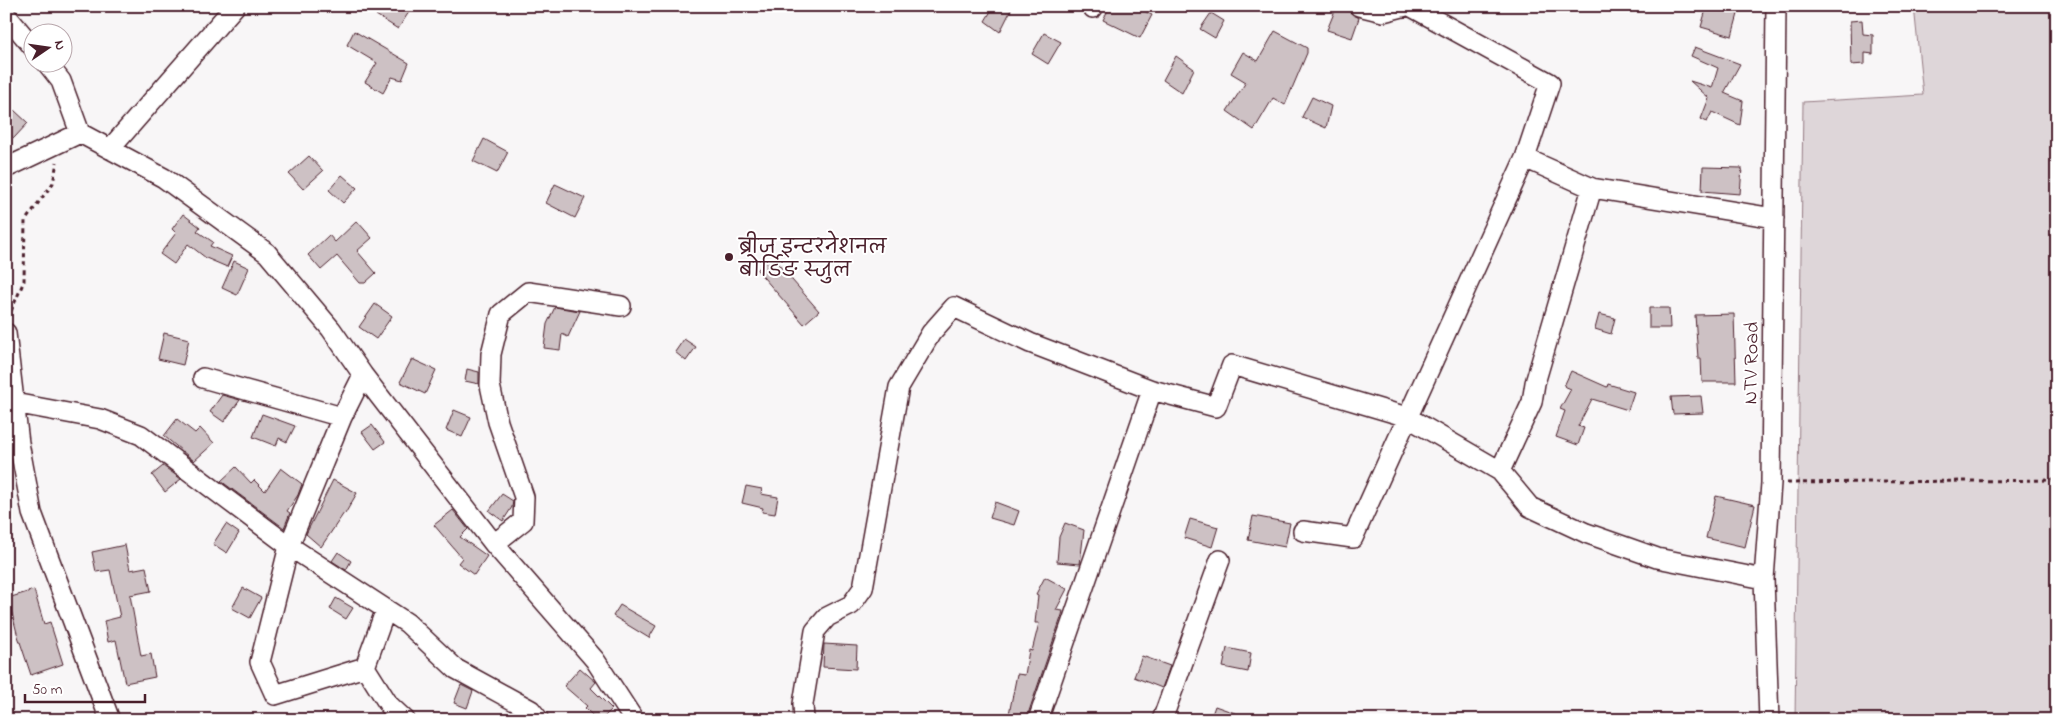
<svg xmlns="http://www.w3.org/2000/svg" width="2063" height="726" viewBox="0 0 2063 726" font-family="'Indie Flower','Playpen Sans Deva',sans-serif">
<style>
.green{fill:#ded6d9;stroke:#947a82}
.building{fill:#cdc1c4;stroke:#4a1f2b}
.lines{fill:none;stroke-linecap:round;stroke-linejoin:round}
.minor-casing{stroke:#4a1f2b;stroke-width:22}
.path{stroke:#4a1f2b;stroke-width:3;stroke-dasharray:4 4;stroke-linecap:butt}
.minor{stroke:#fff;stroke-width:19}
.poi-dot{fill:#4a1f2b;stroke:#fff;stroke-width:2}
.labels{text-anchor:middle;stroke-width:4;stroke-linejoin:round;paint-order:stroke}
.poi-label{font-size:20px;fill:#4a1f2b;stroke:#fff;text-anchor:start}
.street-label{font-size:20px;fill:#4a1f2b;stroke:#fff}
</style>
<rect width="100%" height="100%" fill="#f8f6f7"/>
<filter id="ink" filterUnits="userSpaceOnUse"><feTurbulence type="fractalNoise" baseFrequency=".02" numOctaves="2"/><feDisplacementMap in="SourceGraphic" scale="10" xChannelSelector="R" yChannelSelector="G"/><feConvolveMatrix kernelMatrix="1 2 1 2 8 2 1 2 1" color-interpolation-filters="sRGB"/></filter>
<g filter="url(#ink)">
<path class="green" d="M1914,6H2055L2057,720H1795L1803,102L1923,95Z"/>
<path class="building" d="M382,6H400L409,12L398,29L376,15Z
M994,6H1013L1000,32L985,21Z
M1110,6H1134L1152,15L1140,38L1103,20Z
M1707,6H1716L1738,14L1732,36L1701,27Z
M1336,8L1350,12L1359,18L1352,38L1327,30Z
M1211,13L1224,21L1215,38L1200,29Z
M1862,20L1863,34L1873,35V54L1865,53V64L1851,65L1850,21Z
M354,31L409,63L402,80L392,77L383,93L365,82L377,63L347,45Z
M1275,31L1307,48V53L1285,105L1273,98L1254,130L1227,111L1246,82L1231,73L1243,52L1258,61Z
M1044,33L1061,42L1048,64L1032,54Z
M1695,47L1740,64L1724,93L1743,101L1740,125L1712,112L1707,122L1701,119L1709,98L1690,81L1712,88L1718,68L1691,56Z
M1176,56L1194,69L1182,93L1163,80Z
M1312,97L1331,106L1326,128L1302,117Z
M14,110L28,123L14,138L6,132V118Z
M484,139L508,152L497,173L473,161Z
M309,156L323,171L303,189L289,174Z
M1703,167L1742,168L1740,194L1702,191Z
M342,175L357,188L343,203L329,190Z
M555,184L585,198L575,218L546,203Z
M183,214L200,227L197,231L213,242L210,246L232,256L227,267L206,258L188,244L174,264L160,254L176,233L172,229Z
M357,221L372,238L357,251L376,273L365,283H360L337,256L321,270L308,255L329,235L335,242Z
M772,257L819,311L804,324L757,270Z
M234,261L249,268L237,295L222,288Z
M375,304L392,316L376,339L359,327Z
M555,307L580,311L568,337L562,334L560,350L544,348L547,324Z
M1649,308H1669L1670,328H1649Z
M1599,314L1615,318L1611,334L1595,329Z
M1734,314L1736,382H1702L1701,358H1698L1695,315Z
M164,333L189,339L183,365L158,359Z
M684,339L696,347L686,361L675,352Z
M412,359L436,370L425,394L400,382Z
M467,369L479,372V384L465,381Z
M1571,371L1607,387L1608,384L1634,392L1628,410L1592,399L1578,426L1584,428L1578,445L1556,437L1565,411L1560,409L1571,389L1564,386Z
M222,395L240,400L224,422L210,412Z
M1701,396L1703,413L1673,414L1671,397Z
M454,410L471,417L462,437L446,430Z
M262,414L295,426L287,442L279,438L276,446L253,437Z
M177,419L195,433L200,428L214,443L194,461L164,436Z
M372,425L385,442L375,449L362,432Z
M163,466L181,479L165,492L152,475Z
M236,467L251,483L254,480L265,491L281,468L302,484L298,495L287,511L290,513L284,528L221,481Z
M333,480L357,493L345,514L344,513L321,547L306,534Z
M746,486L762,489L761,494L778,497L775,514L762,512L763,508L742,503Z
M502,494L513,501L512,507L503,521L489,511Z
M1716,496L1755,505L1745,547L1706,538Z
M995,502L1019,511L1014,525L990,518Z
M453,510L468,529L460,537L487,556L474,575L458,563L462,558L434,525Z
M1253,516L1290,523L1285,547L1248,540Z
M1190,519L1218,527L1212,547L1184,538Z
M1065,523L1084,530L1080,564L1057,562L1059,537Z
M226,524L239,533L227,553L213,544Z
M125,545L130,570L146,567L151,591L130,595L141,656L151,654L155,677L125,683L116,640L108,642L104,621L120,617L110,570L96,572L92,552Z
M338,552L351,561L346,570L332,561Z
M1045,577L1067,589L1056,610L1063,611L1062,615L1027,717L1009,714L1017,674L1025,675L1029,650L1032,651L1039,623H1035L1038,595L1036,594Z
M243,588L261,598L250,618L232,608Z
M34,590L44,624L50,622L63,664L31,675L17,633L8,598Z
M336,598L353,608L346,619L330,609Z
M620,605L656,626L649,638L613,616Z
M824,644L857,646L856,669L823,667Z
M1227,648L1251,653L1248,672L1223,667Z
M1142,656L1170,666L1162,688L1134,677Z
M580,668L596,682L591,688L612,709L601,720H597L585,708L587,706L564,686Z
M461,685L473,691L467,708L454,703Z
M1215,706L1249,718V720H1210Z"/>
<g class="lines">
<defs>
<path id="minor" d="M1359,6L1383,12L1406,6
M1093,8V6
M6,15L32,46
M46,62L61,81L80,133
M110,149L235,6
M1525,158L1592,188L1774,218
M6,168L80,133L164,178L267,253L331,329L363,375L494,544L595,660L634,720
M6,333L19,443L32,513L110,720
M363,375L342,417L289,546L407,623L456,669L531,710L539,720
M203,378L342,417
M14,403L100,419L141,435L289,546L260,662L275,695L365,667
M1500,471L1532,402L1535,383L1592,188
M1303,531L1353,538L1525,158L1550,83L1410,6
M494,544L523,521L524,497L498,422L490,385L491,354L501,314L528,292L621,306
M386,609L365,667L389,705L405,720
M804,720L803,704L815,631L827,617L851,605L863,588L899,387L931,333L954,307L1030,343L1152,390L1216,407L1232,365L1407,417L1500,471L1530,507L1586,533L1657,558L1764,579
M1038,720L1152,390
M1162,720L1220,560
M1769,720L1764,579L1771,483L1776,6"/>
</defs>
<use href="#minor" class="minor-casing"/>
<path class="path" d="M8,318L24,281L25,221L53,183L57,162
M1787,483L2057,480"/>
<use href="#minor" class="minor"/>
</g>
</g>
<circle class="poi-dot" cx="729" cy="257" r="5"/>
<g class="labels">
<g class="poi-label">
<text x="739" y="253">ब्रीज इन्टरनेशनल<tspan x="739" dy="23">बोर्डिङ स्जुल</tspan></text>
</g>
<g class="street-label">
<text transform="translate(1750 363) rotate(-89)" y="7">NTV Road</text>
</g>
</g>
<rect width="2063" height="726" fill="none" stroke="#fff" stroke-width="25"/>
<rect x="12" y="12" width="2038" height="701" fill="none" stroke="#4a1f2b" stroke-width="2" filter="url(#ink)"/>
<g transform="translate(48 48) rotate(77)"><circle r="24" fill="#ffffff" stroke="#b7a5aa"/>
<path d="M0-4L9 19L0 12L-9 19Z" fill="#4a1f2b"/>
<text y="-8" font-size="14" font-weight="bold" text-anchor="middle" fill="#4a1f2b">N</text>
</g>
<path d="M25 694v8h120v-8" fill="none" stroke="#4a1f2b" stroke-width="2.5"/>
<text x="32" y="694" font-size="15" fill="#4a1f2b" stroke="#ffffff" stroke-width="4" paint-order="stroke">50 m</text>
</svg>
